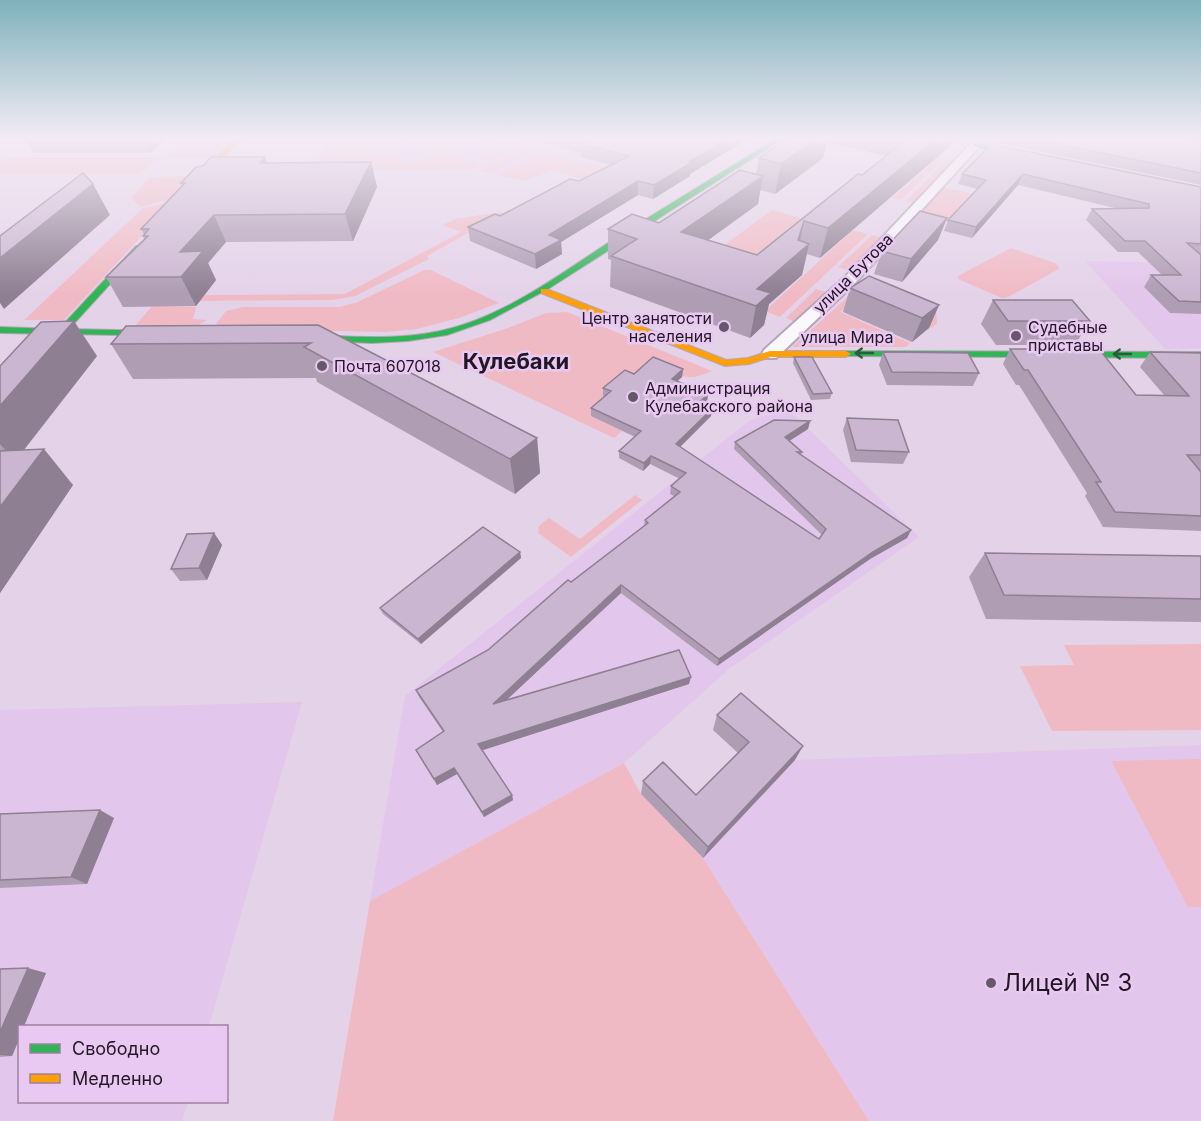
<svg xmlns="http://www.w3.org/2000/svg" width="1201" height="1121" viewBox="0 0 1201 1121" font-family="Inter,sans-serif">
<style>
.built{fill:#e3c6eb}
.green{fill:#f0bac4}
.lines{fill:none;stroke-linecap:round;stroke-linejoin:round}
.street-casing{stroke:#b4a6b8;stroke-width:4}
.fast-casing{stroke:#b4a6b8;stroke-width:2}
.slow-casing{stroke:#b4a6b8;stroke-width:2}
.street{fill:#fbf8fc;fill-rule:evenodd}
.fast{fill:#30b455;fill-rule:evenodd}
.slow{fill:#ff9f0a;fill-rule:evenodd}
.wall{fill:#af9db4;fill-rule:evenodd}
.shaded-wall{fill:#8e7f92}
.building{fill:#cbb6d1;stroke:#8e7f92;stroke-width:1.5}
.oneway{stroke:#285e3b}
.poi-dot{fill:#66586a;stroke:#e9c9f2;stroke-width:2}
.labels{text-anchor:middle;stroke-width:5;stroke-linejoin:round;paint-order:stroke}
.far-street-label{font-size:16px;fill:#221725;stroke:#e9c9f2}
.far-poi-label{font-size:16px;fill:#221725;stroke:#e9c9f2;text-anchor:start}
.far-district-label{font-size:22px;font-weight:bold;fill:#221725;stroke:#e9c9f2}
.near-poi-label{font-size:24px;fill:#221725;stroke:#e9c9f2;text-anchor:start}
</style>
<rect width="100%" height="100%" fill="#e4d2e9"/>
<path class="built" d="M347,137H680L596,183L552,170L525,181L472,169L310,170L329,142Z
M1085,261L1201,263V349H1165Z
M787,408L919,537L729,669L624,763L370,901L405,696L749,421Z
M302,702L209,1026H20V1102H188L182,1121H0V710Z
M1201,745V1121H869L703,858L795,760Z"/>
<path class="green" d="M187,137H236L216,158H165Z
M347,137H369L360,140L406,164L434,156L396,137H489L521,146L490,161L483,157L507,146L486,140L451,155L473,162L478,166L472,169L310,170L329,142Z
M661,137L596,183L552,170L525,181L498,175L543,152L595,166H608Z
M526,148L536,150L491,173L480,171Z
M910,150L944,158L901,200L893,198L934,161L906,154Z
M8,157H160L140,174H0V163Z
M947,160L957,162L916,204L905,201Z
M197,176L178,197L140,207L131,197L150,177Z
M941,187L974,194L940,229L911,222Z
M174,201L64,320H24L142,209Z
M772,210L807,220L749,266L712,254Z
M501,212L511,219L484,224L427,256L429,259L355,296L332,300L200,301L205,295L345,294L461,232L443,225L455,219Z
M853,230L868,234L780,317L765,311Z
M872,235L884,238L851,271L838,267Z
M1011,248L1055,263L1059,267V269L1008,297L1002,298L958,279V276Z
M424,270H431L499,303L459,318L417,329L386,332L232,329L216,324L226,311L243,307H340L358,302Z
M862,284L936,312L937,323L932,328L858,298L840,312L910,343L906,347H792Z
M816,289L829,293L798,323L786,318Z
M152,306L196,307L193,319L207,320L194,328L135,326Z
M567,312L712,371C687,383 677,375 653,365L604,395L611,399L592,416L622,431L614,438L433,352L508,328L546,313Z
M635,495L642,500L571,557L538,533L539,526L549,518L580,539Z
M1201,644V730L1052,731L1020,666L1074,665L1064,645Z
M1201,759V907H1188L1111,761Z
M624,763L641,794L703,858L869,1121H333L370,901Z"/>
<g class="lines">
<defs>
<path id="street" d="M977,137H988L856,282L776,358H764L762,354L764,350L846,276Z"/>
<path id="fast" d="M779,137H786L548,289L490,320L447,335L408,341L372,343L299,340L294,337L299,334C346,336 394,341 440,331C506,317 564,271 620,235C673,202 726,170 779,137Z
M975,143L1032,155L1035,157L1032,159L973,146Z
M136,246L143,248L69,329L166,331L169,332V336L64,334L4,400L0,401V392L54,334L0,333V327L59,329Z
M846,351L1201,352V358L842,356L841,354Z"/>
<path id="slow" d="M236,137H242L195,191H189V187Z
M541,289H547L726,360L748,358L770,351H846L851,354L846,357H771L749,364L725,366L541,293Z"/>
</defs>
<use href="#street" class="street-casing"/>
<use href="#fast" class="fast-casing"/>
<use href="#slow" class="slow-casing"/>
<use href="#street" class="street"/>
<use href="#fast" class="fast"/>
<use href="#slow" class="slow"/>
</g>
<path class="wall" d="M24,137H169L150,153H33Z
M520,137H751L690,174V176L653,199L638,195L561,242L562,254L536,269L470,241L468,227L500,216L579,181L612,165L581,157V153Z
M790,137H953L950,146L820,258L807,254L802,275L769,304L764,325L750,338L610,287L611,260L608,259V229L659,223L756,174L759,158ZM826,142L886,156L757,255L708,240L758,204L760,190L775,194L823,158Z
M1001,137H1175L1189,139L1183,137H1201V185L998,143Z
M991,144L1201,187V314L1170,313L1144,287L1151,275H1162L1138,252H1118L1086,220L1092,209L1115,208L1018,185L972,238L944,231L948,220L977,189L958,184L962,174Z
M265,157L267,163L371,162L377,187L353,241L226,242L208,263L216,280L196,306L123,307L106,277L144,239L143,236L144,234L141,229L182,185L181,183L203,166Z
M947,218L938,240L902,282L874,274L882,251Z
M850,288L939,305L929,328L912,342L843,312Z
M993,300L1090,321L1075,345H996L981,324Z
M318,325L537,438L540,473L515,494L317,382L316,378L133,379L111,344Z
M1010,349L1136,395H1164L1140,367L1150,352L1201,353V470H1199L1201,472V531L1103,527L1085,496L1087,493L1019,385H1016L1003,364Z
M883,352L979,373L973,386L887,385L879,365Z
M97,356L24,450L73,485L0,593V366Z
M794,357L832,393L830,399L811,400L793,363Z
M683,369L682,377L677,381L708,394L707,402L704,405L711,416L680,447L819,539L822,535L734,449L735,442L810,421L808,429L789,441L802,452L801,455L911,530L907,538L870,559L717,666L621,593L506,700L689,684L482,750L512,795L513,800L484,817L457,774L437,785L419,756L416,750L443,732L419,697L416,690L488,650L571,582L644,526L645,520L674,496L670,494L671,486L680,479L650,464L643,471L619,458V451L635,437L591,416V408L605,396H603V388L634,374Z
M847,418L909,452L903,464L851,462L843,430Z
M214,533L222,545L207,580L180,581L171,569Z
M520,552L521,558L421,644L383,614L380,608Z
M985,553L1201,556V622L986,619L969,577Z
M717,715L795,760L703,858L641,794L643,781L696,795L738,753L713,730Z
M0,814L114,818L87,884L0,888Z
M0,969L46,973L24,1026H20V1037L12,1056L0,1057Z"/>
<path class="shaded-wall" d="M144,137H169L150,153L143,138Z
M732,137H751L690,174V176L653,199L654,185L689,162Z
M819,137H828L823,158L775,194L781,164Z
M939,137H953L950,146L820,258L828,228Z
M265,157L274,182L260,163Z
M371,162L377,187L353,241L345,214Z
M1023,174L1018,185L972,238L976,227Z
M763,176L758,204L678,262L681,232Z
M638,181V195L561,242L562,254L536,269L535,254L549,235Z
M93,184L110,215L4,309L0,303V258Z
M214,215L226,242L208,263L216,280L196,306L181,277L180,252Z
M947,218L938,240L902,282L911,259Z
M804,221L798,251L809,244L802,275L769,304L764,325L750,338L756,306L757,289L798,240Z
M939,305L929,328L912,342L922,318Z
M74,321L97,356L15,461L0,444V406Z
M683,369L682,377L671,387L672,379Z
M708,394L707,402L698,410L699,403Z
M713,408L711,416L675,452L676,444Z
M810,421L808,429L783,445L785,437Z
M537,438L540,473L515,494L510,459Z
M44,449L73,485L0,593V507Z
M651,456L650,464L643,471L644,463Z
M911,530L907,538L870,559L717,666L719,659L873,552Z
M214,533L222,545L207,580L199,568Z
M520,552L521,558L421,644L418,639Z
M621,585V593L495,711L493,704Z
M691,677L689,684L480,751L478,744Z
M803,746L795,760L703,858L708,847Z
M454,768L457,774L437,785L434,779Z
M512,795L513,800L484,817L482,812Z
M100,810L114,818L87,884L71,877Z
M28,968L46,973L24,1026H20V1037L12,1056L0,1055V1032Z"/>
<path class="building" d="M24,137H144L143,138Z
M569,137H732L689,162L691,163L654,185L638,181L549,235L561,240L535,254L468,227L495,214L500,216L570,179L579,181L629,156L581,144L586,141Z
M790,137H819L781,164L759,158Z
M910,137H939L828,228L804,221L798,240L809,244L757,289L771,293L756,306L611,256L637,239L608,229L632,214L659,223L740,170L763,176L681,232L757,255L858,174L862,175Z
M1022,137H1175L1201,141V173Z
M991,144L1201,187V244L1187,243L1201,255V302L1179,301L1151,275H1181L1145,241H1125L1092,209L1149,208V204L1023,174L976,227L948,220L986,180L962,174Z
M211,157H265L260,163L371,162L345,214L214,215L180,252L203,251L181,277H106L148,236H143L149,229H141L185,183H181L196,167L203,166Z
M83,173L93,184L0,258V236Z
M920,211L947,218L911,259L882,251Z
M869,276L939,305L922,318L850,288Z
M993,300H1072L1090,321H1008Z
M74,321L0,406V366L41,322Z
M318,325L537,438L510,459L304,347L311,343L111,344L126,326Z
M1010,349H1099L1136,395L1189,396L1150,352L1201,353V455H1187L1201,472V516L1115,512L1096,482H1101L1028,370H1024Z
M883,352L968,353L979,373L892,372Z
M653,357L683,369L672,379L708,394L699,403L713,408L676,444L819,539L826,529L735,442L774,420L810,421L785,437L802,452H797L911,530L873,552L719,659L621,585L493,704L679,650L691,677L478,744L512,795L482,812L454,768L434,779L416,750L444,731L416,690L488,650L568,580L571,582L648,523L645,520L680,492L671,486L686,473L651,456L644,463L619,451L641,431L591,408L611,391L603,388L625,370L634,374Z
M794,357H812L832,393L813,394Z
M847,418L898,420L909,452L856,450Z
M44,449L0,507V451Z
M483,527L520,552L418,639L380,608Z
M214,533L199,568L171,569L187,534Z
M985,553L1201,556V599L1004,595Z
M741,693L803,746L708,847L643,781L663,762L696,795L749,742L717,715Z
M100,810L71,877L0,880V814Z
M28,968L0,1032V969Z"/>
<defs><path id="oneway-shaft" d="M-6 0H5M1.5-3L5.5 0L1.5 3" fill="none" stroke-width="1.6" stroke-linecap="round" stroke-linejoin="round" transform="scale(1.5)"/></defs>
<g class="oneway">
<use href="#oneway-shaft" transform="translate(864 353) rotate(180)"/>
<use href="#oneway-shaft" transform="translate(1122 354) rotate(-180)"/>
</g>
<linearGradient id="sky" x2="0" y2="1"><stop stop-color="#7fb2bb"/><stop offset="0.47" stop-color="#f3ebf5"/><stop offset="1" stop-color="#f3ebf5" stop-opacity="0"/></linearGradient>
<rect width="1201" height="294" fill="url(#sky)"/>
<g class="poi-dot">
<circle cx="724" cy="327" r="6"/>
<circle cx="1016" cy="336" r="6"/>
<circle cx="322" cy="366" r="6"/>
<circle cx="633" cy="397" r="6"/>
<circle cx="991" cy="983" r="6"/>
</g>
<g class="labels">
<g class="far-street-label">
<text transform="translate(853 273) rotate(-45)" y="6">улица Бутова</text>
<text x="847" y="343">улица Мира</text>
</g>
<g class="far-poi-label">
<text x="712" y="324" text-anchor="end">Центр занятости<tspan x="712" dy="18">населения</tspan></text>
<text x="1028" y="333">Судебные<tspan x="1028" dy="18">приставы</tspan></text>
<text x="334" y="372">Почта 607018</text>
<text x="645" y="394">Администрация<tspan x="645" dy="18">Кулебакского района</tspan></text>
</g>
<g class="far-district-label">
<text x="516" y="369">Кулебаки</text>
</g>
<g class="near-poi-label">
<text x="1003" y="991">Лицей № 3</text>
</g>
</g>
<rect x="18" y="1025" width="210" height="78" fill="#e9c9f2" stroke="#9982a0" stroke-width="1.5"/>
<rect x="30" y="1044" width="30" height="9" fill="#30b455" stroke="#9982a0" stroke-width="1.5"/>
<text x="72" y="1055" font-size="18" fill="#221725">Свободно</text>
<rect x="30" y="1074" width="30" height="9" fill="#ff9f0a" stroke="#9982a0" stroke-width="1.5"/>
<text x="72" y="1085" font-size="18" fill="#221725">Медленно</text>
</svg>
